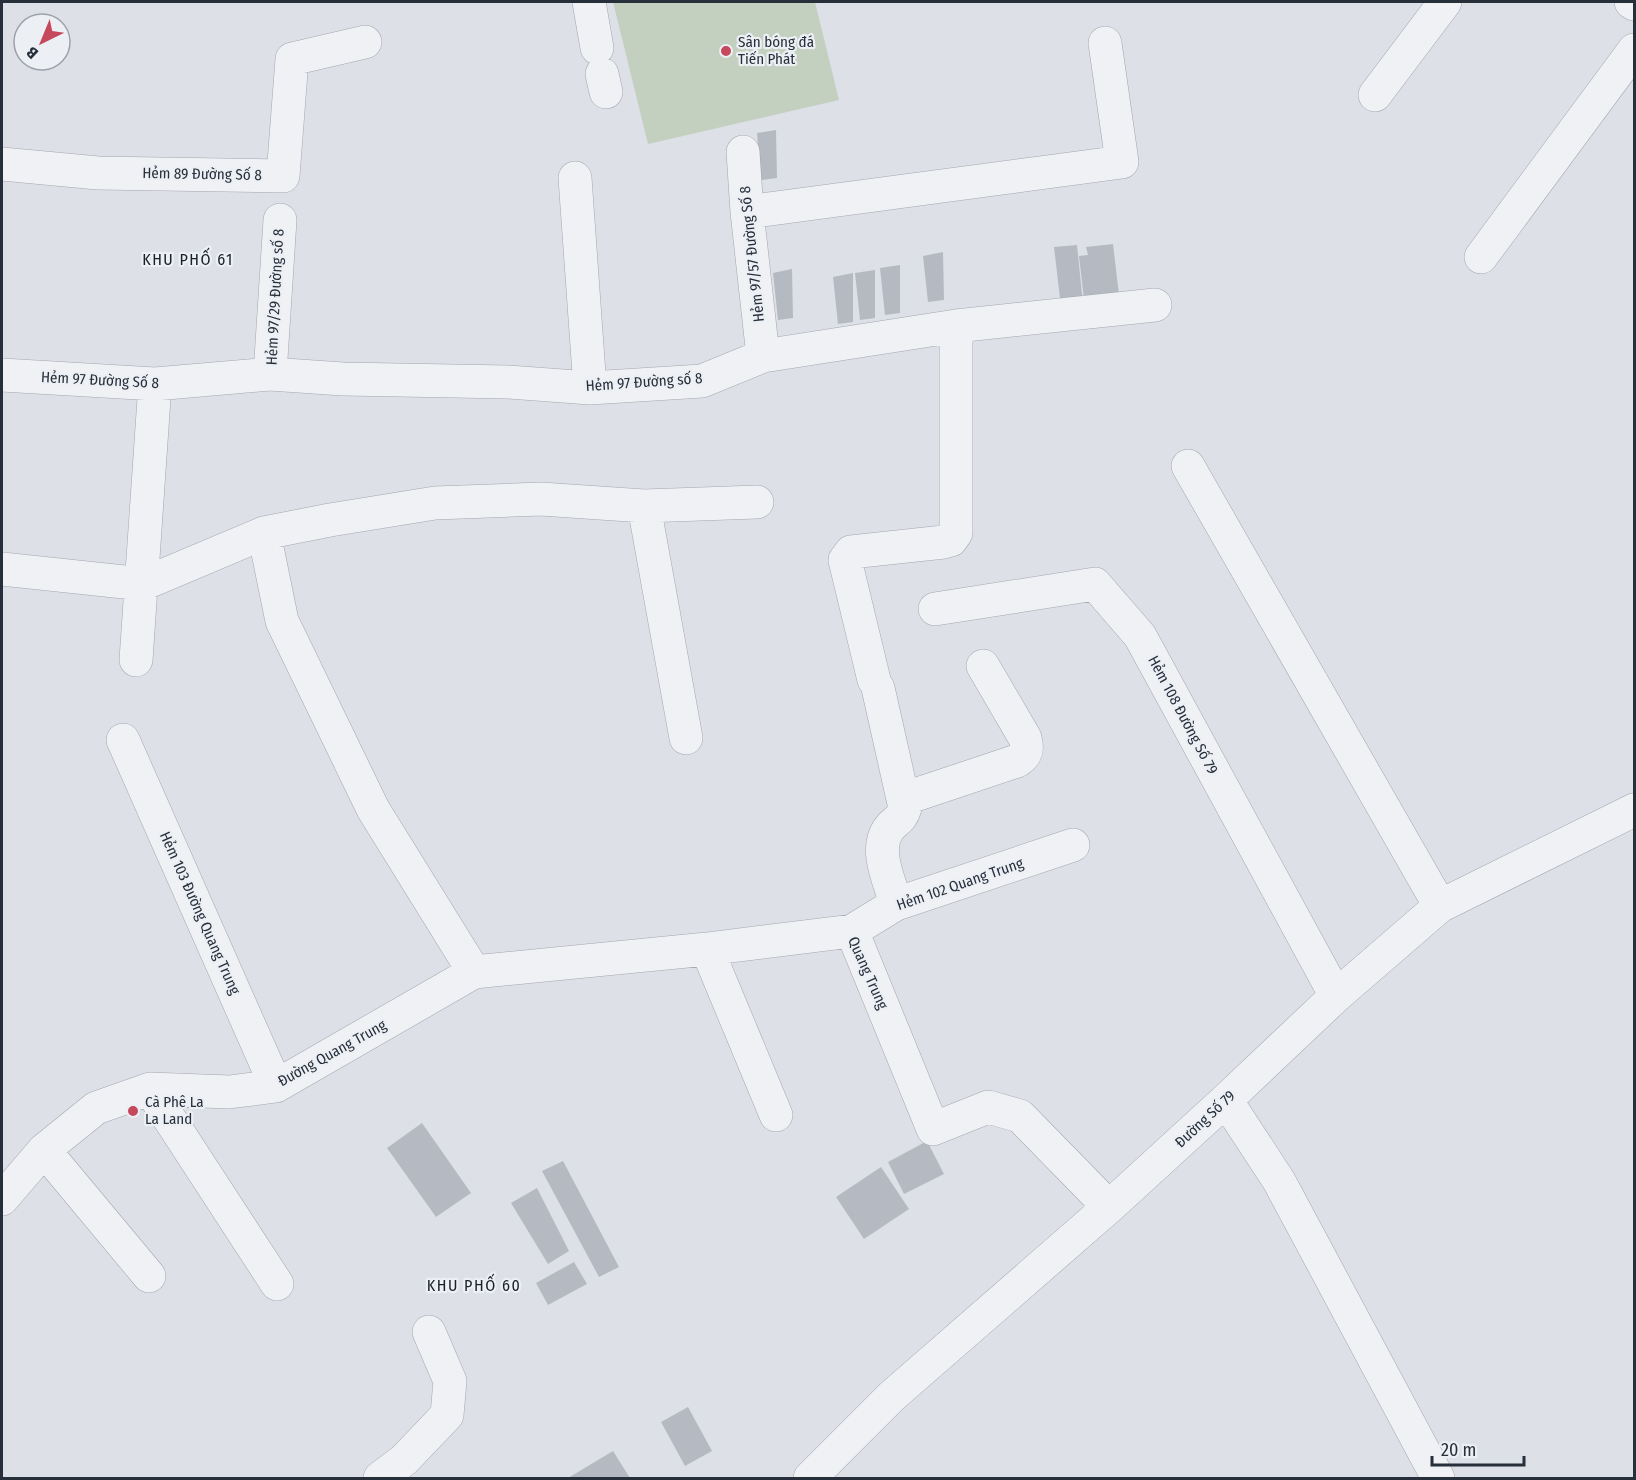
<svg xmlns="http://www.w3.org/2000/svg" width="1636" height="1480" viewBox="0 0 1636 1480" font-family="'Fira Sans Condensed',sans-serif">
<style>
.green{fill:#c3cfbf}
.building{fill:#b5bac2}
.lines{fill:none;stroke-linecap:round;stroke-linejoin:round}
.minor-casing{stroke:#a3a7af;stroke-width:34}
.minor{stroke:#eff1f5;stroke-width:33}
.poi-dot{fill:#c5485c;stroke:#eceff4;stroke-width:2}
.labels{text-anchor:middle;stroke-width:4.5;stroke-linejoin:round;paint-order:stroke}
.poi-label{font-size:15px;fill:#272f3b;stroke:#eceff4;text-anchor:start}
.street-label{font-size:15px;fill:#272f3b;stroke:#eceff4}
.neighbourhood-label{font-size:16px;letter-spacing:1.5px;fill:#1a202c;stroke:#eceff4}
</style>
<rect width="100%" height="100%" fill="#dde0e6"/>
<path class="green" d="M613,2H815L839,100L648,144Z"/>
<path class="building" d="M776,130L777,178L761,180L757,133Z
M1113,244L1119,295L1084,299L1079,256L1088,255L1086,247Z
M1077,245L1083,304L1061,307L1054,247Z
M943,252L944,300L928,302L923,256Z
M900,265V313L885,315L880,268Z
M792,269L793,318L778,320L773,273Z
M875,270V318L860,320L855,273Z
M853,273V322L838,324L833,277Z
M422,1123L471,1193L436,1217L387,1148Z
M927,1141L944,1174L904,1194L888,1162Z
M563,1161L619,1267L599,1277L542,1171Z
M881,1167L909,1209L864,1239L836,1197Z
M537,1188L569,1251L548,1264L511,1203Z
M574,1262L587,1284L548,1305L536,1283Z
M688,1407L712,1451L685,1466L661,1422Z
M613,1451L630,1478H568Z"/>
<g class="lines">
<defs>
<path id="minor" d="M589,2L597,48
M1631,2L1634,4
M602,74L606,92
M1375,95L1445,2
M743,152L747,212L763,356
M2,164L98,173L283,176L292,59L365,42
M575,178L590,388
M747,212L1122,162L1105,43
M1481,257L1634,50
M270,374L280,220
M2,375L155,384L270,374L343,379L508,382L590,388L702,381L763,356L956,326L1155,305
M1188,466L1440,906
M644,506L686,738
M2,569L143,584L264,533
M935,609L1095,584L1140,636L1336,996
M136,660L155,384
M874,680L845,560L851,552L944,542L951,540L956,533V326
M878,688L905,808C901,822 894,820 888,830C874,851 890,882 896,904
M123,740L276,1086
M903,799L1017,761C1027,755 1028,749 1025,738L983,666
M852,931L896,904L1073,845
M707,949L776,1115
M474,972L373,809L282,621L264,533L330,520L435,503L541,499L644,506L757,502
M150,1089L277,1284
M1226,1100L1279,1181L1438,1478
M44,1150L149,1276
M2,1199L44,1150L96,1108L150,1089L229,1092L276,1086L474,972L707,949L852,931L933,1129L988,1107L1020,1116L1109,1207
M380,1478L404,1460L447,1415L450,1381L429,1332
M810,1478L892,1396L1109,1207L1226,1100L1336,996L1440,906L1634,810"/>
</defs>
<use href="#minor" class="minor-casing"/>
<use href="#minor" class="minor"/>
</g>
<g class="poi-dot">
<circle cx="726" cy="51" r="6"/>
<circle cx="133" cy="1111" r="6"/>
</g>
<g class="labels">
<g class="poi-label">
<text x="738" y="47">Sân bóng đá<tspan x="738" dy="17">Tiến Phát</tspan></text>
<text x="145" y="1107">Cà Phê La<tspan x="145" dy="17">La Land</tspan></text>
</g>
<g class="street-label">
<text transform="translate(202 174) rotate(1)" y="5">Hẻm 89 Đường Số 8</text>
<text transform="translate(752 254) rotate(-96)" y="5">Hẻm 97/57 Đường Số 8</text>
<text transform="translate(275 297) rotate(-87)" y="5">Hẻm 97/29 Đường số 8</text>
<text transform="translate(100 380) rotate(3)" y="5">Hẻm 97 Đường Số 8</text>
<text transform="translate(644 382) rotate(-4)" y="5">Hẻm 97 Đường số 8</text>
<text transform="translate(1183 715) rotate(62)" y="5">Hẻm 108 Đường Số 79</text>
<text transform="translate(960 884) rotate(-19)" y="5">Hẻm 102 Quang Trung</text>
<text transform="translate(200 913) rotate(66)" y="5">Hẻm 103 Đường Quang Trung</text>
<text transform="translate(868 973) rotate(66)" y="5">Quang Trung</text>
<text transform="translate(332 1053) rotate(-29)" y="5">Đường Quang Trung</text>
<text transform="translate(1205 1119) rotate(-43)" y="5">Đường Số 79</text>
</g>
<g class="neighbourhood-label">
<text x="188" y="265">KHU PHỐ 61</text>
<text x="474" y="1291">KHU PHỐ 60</text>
</g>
</g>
<rect width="1636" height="1480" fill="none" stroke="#272f3b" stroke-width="6"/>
<g transform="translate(42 42) rotate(223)"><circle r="28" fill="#eceff4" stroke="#9da2aa" stroke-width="1.5"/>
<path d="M0-4.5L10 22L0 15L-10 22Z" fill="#c5485c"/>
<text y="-9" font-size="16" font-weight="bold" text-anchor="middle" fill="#272f3b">B</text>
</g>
<path d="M1432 1456v9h92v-9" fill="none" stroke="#272f3b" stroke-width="3"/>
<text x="1441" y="1456" font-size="18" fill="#272f3b" stroke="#eceff4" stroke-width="4.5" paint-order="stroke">20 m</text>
</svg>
